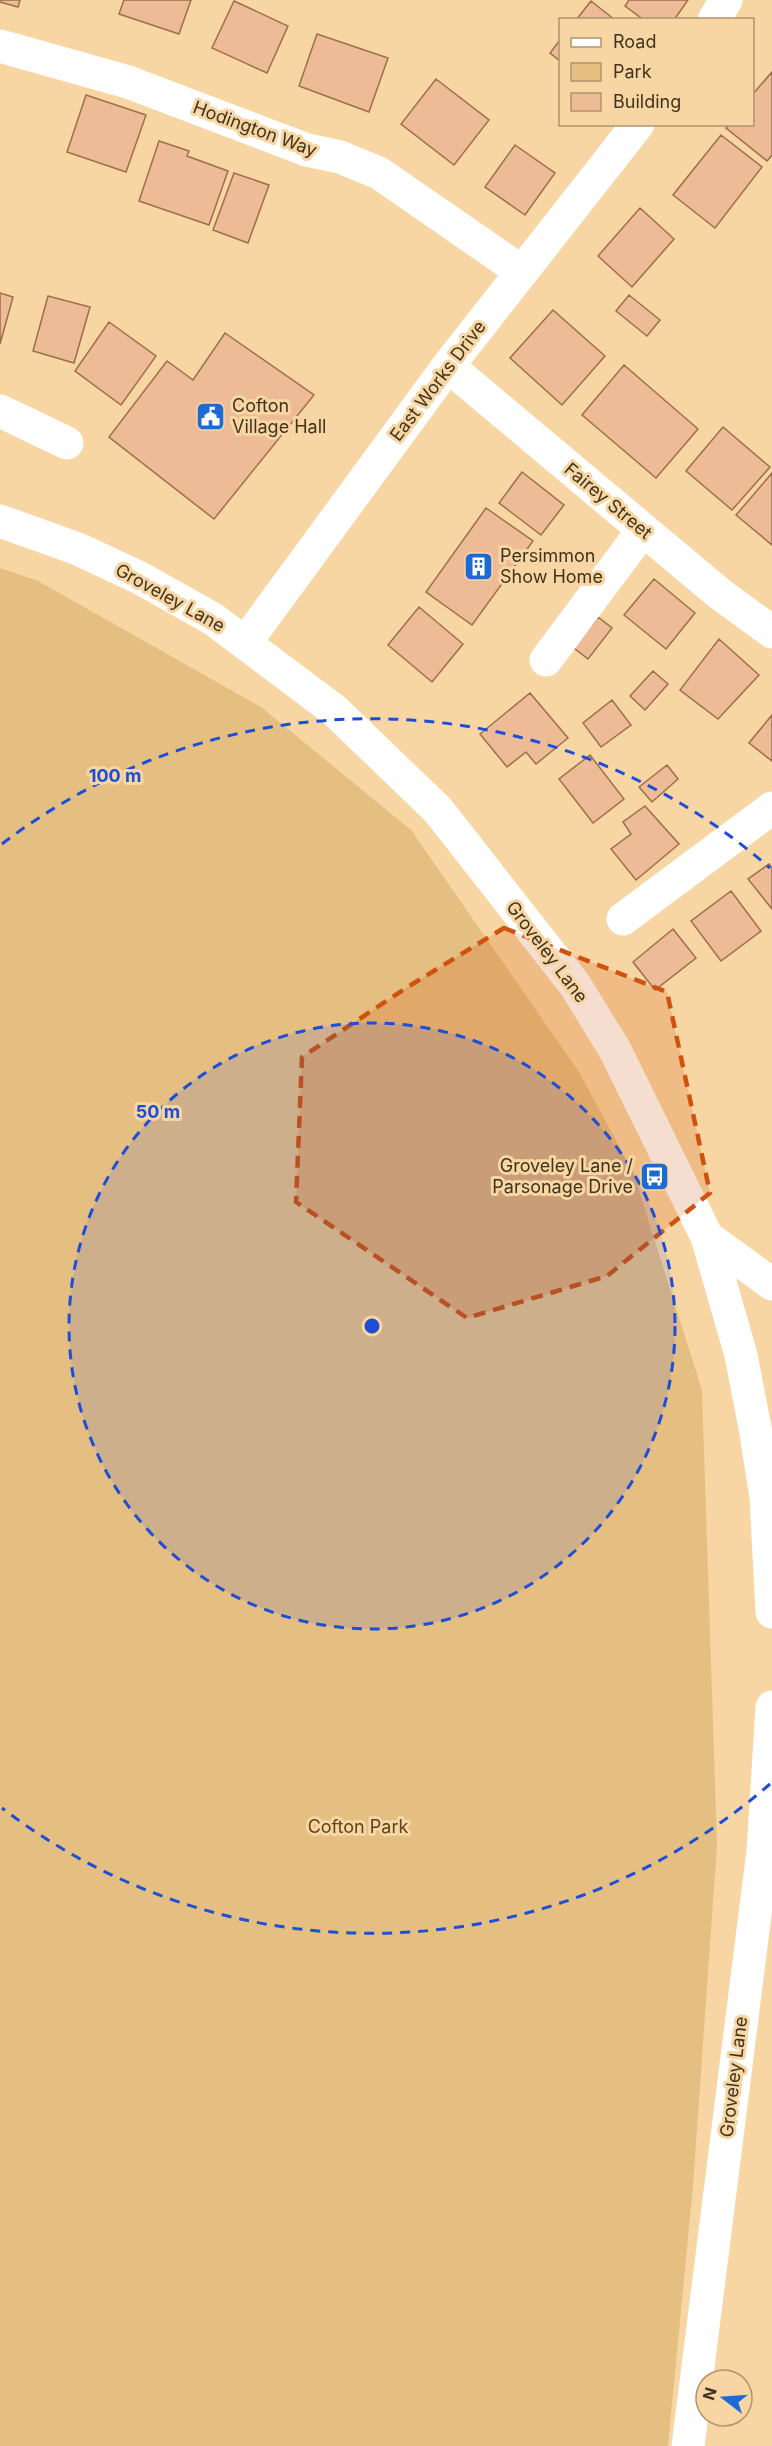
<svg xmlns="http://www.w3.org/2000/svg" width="772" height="2446" viewBox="0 0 772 2446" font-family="Inter,sans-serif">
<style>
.green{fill:#e5be81}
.building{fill:#edbb96;stroke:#9c6f4b;stroke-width:1.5}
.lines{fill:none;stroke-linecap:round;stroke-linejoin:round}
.minor{stroke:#fff;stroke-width:33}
.major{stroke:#fff;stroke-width:33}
.marked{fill:#cf530f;fill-opacity:0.2;stroke:#cf530f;stroke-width:4.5;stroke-dasharray:12 8;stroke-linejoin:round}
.ring{fill:none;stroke:#1d4ed8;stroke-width:3;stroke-dasharray:10 8}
.labels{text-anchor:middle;stroke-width:6;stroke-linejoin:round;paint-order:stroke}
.street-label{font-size:18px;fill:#40331e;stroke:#f8d6a3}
.poi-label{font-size:18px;fill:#40331e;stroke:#f8d6a3;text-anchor:start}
.park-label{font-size:18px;fill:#5d441a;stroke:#f8d6a3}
.centre{fill:#1d4ed8;stroke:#f8d6a3;stroke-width:3}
.ring-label{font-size:18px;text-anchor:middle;font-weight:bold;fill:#1d4ed8;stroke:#f8d6a3;stroke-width:6;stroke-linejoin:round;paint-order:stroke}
</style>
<rect width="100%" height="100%" fill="#f8d6a3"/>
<path class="green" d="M0,568L38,581L261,707L411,830L579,1072L633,1172L702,1390L717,1845L693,2186L668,2446H0Z"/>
<path class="building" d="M0,0H20L18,7L0,2Z
M124,0H191L179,34L119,14Z
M629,0H688L674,20H644L625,6Z
M234,1L288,26L267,73L212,48Z
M591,1L615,20H576Z
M317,34L388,58L369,112L299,86Z
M560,40V61L550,53Z
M772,72V155L767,161L726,128L729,124H752V95Z
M436,79L489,120L454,165L401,124Z
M86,95L146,115L126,172L67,152Z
M721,135L762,167L715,228L673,195Z
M159,141L189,151L187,156L228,171L209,225L139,201Z
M515,145L555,173L525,215L485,187Z
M234,173L269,185L248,243L213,230Z
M640,208L674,239L632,287L598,256Z
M0,293L13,297L0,344Z
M629,295L660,320L647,336L616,311Z
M48,296L90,307L74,363L33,351Z
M553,310L605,356L562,405L510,358Z
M109,322L156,356L121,405L75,371Z
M225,333L314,395L214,519L109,437L167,361L193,380Z
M624,365L698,429L656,478L582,415Z
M723,427L770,467L732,510L686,471Z
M522,472L564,505L541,535L499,503Z
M772,473V545L736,515Z
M486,508L533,541L472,625L426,592Z
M654,579L695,613L666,649L624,615Z
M419,607L463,644L432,682L388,645Z
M598,617L612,628L588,659L574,648Z
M719,639L759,675L718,719L680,690Z
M653,671L668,684L645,710L630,696Z
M530,693L568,738L536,764L526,752L507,767L480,734Z
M612,700L631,725L601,747L583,723Z
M772,715V761L749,743Z
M590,755L624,799L593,823L559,779Z
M667,765L678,779L652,802L639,787Z
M645,806L679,844L636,880L611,849L631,834L623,822Z
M769,864L772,868V909L748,879Z
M731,891L761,931L721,961L691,921Z
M673,929L696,958L655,990L633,962Z"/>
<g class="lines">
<path class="minor" d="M714,20L726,0
M0,46L128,82L307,150L340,157L379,173L522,272
M448,366L720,594L772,632
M0,411L67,443
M245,643L448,366L638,124
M546,660L643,530
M623,919L772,808
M707,1237L772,1284"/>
<path class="major" d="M0,521L78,549L140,578L213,619L334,710L438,810L575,985L615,1050L707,1237L741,1355L755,1428L766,1497L772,1612
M688,2446L763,1851L772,1707"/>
</g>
<path class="marked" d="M504,928L667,992L710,1193L607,1276L467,1318L296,1202L302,1057L406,988Z"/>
<circle cx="372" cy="1326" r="303" fill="#1d4ed8" fill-opacity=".12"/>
<g class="ring">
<circle cx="372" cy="1326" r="303"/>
<path d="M770 1784A607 607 0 0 1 2 1808M2 844A607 607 0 0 1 770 868"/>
</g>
<defs>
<symbol id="civic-square" viewBox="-11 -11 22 22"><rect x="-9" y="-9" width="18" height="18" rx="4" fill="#1c6ad4" stroke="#f8d6a3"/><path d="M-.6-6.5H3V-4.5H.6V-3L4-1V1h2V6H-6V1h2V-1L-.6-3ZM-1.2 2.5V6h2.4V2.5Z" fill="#fff"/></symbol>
<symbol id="building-square" viewBox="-11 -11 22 22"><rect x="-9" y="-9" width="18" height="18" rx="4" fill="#1c6ad4" stroke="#f8d6a3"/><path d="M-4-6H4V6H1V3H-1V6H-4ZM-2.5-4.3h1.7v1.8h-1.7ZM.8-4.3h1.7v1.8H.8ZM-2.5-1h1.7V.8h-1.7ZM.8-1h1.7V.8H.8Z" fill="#fff"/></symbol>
<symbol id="bus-square" viewBox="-11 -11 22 22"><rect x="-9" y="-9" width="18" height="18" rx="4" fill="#1c6ad4" stroke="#f8d6a3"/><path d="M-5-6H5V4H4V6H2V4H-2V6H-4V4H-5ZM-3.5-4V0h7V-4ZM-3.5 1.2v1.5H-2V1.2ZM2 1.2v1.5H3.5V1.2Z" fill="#fff"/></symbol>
</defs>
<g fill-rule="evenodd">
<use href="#civic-square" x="194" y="400" width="33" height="33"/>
<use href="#building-square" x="462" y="550" width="33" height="33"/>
<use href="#bus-square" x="638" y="1160" width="33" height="33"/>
</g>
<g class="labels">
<g class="street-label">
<text transform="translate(255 129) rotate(20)" y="6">Hodington Way</text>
<text transform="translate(438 381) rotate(-53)" y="6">East Works Drive</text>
<text transform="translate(608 501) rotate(40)" y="6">Fairey Street</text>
<text transform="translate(170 598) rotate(29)" y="6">Groveley Lane</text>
<text transform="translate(547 952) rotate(53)" y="6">Groveley Lane</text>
<text transform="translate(734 2077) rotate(-83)" y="6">Groveley Lane</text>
</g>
<g class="poi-label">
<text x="232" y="412">Cofton<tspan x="232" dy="21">Village Hall</tspan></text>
<text x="500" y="562">Persimmon<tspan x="500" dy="21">Show Home</tspan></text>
<text x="633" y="1172" text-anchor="end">Groveley Lane /<tspan x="633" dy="21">Parsonage Drive</tspan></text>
</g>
<g class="park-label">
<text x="358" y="1833">Cofton Park</text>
</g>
</g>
<circle cx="372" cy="1326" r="9" class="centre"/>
<g class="ring-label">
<text x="115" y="782">100 m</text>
<text x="158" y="1118">50 m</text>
</g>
<rect x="559" y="18" width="195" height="108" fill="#f8d6a3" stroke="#ae956e" stroke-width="1.5"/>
<rect x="571" y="38" width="30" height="9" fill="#ffffff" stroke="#ae956e" stroke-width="1.5"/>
<text x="613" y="48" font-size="18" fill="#40331e">Road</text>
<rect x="571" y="63" width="30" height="18" fill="#e5be81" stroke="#ae956e" stroke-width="1.5"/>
<text x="613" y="78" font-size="18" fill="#40331e">Park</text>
<rect x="571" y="93" width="30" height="18" fill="#edbb96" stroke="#ae956e" stroke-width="1.5"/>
<text x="613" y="108" font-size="18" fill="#40331e">Building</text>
<g transform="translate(724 2398) rotate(287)"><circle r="28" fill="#f8d6a3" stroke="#ae956e" stroke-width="1.5"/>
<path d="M0-4.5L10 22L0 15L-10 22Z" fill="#1c6ad4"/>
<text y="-9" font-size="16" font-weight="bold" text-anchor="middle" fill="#40331e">N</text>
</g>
</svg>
